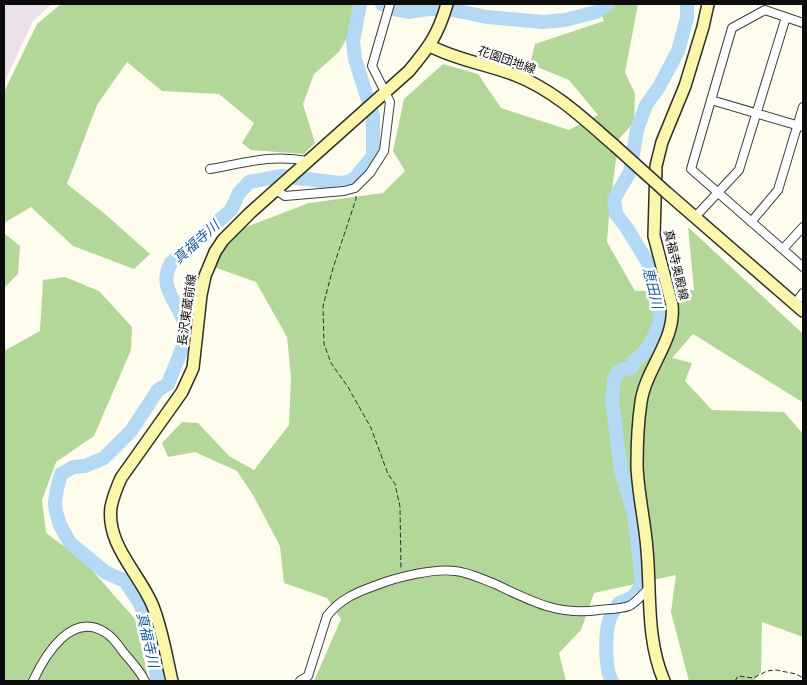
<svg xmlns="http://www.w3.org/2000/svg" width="807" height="685" viewBox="0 0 807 685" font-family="'Crimson Pro','Noto Sans JP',serif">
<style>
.industrial{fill:#eae1eb}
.forest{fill:#b2d798}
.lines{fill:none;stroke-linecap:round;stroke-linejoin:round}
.river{stroke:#b3d9f4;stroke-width:14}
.street-casing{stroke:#3f3f3f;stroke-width:10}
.secondary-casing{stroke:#2e2e2e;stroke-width:14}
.path{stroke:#2e2e2e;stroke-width:1;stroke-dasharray:5 2.5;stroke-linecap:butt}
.street{stroke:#fff;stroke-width:8}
.secondary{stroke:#fcf6aa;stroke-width:11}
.secondary-bridge-casing{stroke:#2e2e2e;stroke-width:14;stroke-linecap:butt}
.secondary-bridge{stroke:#fcf6aa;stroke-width:11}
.labels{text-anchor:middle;stroke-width:5;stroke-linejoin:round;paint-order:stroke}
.street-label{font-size:12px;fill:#0c0c0c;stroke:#fff}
.water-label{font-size:14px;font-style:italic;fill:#1a5d9a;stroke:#fff}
</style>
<rect width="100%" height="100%" fill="#fefced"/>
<path class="industrial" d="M4,4H52L33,21L4,83Z"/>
<path class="forest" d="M61,4H355L349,34L339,52L314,74L303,104L315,143L304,154L251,150L242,143L254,123L219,94L162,91L127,62L97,105L67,184L105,214L150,254L134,269L73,246L31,207L4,223V92L37,24Z
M598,4H638L625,72L635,94L634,122L619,139L610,203L607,242L635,291L694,290L688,227L803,334L802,402L693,334L672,358L692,363L685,381L712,410L784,412L803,434V637L762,622L761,672L754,681H689L671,612L676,575L594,593L581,630L559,653L566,681H314L341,619L327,598L284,583L280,546L253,495L237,471L195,452L168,457L162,443L182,422L198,423L229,456L254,470L289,425L291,377L287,337L256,282L208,265L241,229L309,203L383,193L405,171L393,151L404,99L443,64L478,74L501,108L569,130L598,115L569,80L530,64L535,44L604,21Z
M4,233L20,246L18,274L4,288Z
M65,277L99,291L132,327L131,350L94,436L56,462L42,500L46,533L84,561L135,619L149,681H4V351L40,331L43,280Z"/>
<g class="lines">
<path class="river" d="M382,4L393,9L408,12L428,9L453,10L487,17L543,22L565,20L596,12L608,4
M157,681L155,660L147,621L139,602L125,581L105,572L70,543L60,525L56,512L55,502L57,489L61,474L73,467L85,466L104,458L131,431L158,390L168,384C172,372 186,343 186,332C185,307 155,290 171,263L231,210L239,193L249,182L281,176L340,183L349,182L356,177L373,156V116L355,59L353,41L360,4
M612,681C605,671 605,633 609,621C611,614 616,608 619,603C633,598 637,595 642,581L634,514L621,470L612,401L614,381L617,373L623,369L631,368L634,361L645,352L653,338L659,325L660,314L656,293L647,261L626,227L616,214L614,199L630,172L637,130L646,105L659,87L678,51L687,18V4"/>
<defs>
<path id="street" d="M803,23L765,10L732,28L691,169L803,267
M711,100L803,127
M210,169C244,163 272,154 307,161
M276,190L285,196L344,191L355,188L370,173L384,151L390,102L372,66L390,4
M695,217L739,170L786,17
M751,222L778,190L803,107
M783,249L803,227
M795,304L803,293
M33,681C45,655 72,610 106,633C113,637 119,646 124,653C131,661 140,671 145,681
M300,681L308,676L327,616C340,599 357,592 377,585C397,577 435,568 455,571C468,572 482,579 495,584C531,601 558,616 599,610C608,609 621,609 629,606C636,603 644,593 649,588"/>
<path id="secondary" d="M430,46C457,60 486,64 515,75C554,90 584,119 615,146
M666,192L803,311
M172,681C166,655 162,628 152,604C138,572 106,544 111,507C113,497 117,487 121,478L182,392L193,368L201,295L205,276L215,252L223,240L250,213L409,71C429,47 438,35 447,4
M664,681C646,639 651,594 647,550C645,522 638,494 637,466C637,446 638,422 641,402C646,368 676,340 672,305L654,236L656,166L662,142L685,86L703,27L708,4"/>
</defs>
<use href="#street" class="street-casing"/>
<use href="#secondary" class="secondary-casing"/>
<path class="path" d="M356,196V199L333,268L323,306L324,344L331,363L348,387L371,428L388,474L395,484L400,507L401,570
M735,681L738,676L753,678L767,671L776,670L796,674L803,678"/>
<use href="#street" class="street"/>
<use href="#secondary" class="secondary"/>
<defs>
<path id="secondary-bridge" d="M615,146L666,192"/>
</defs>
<use href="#secondary-bridge" class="secondary-bridge-casing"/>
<use href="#secondary-bridge" class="secondary-bridge"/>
</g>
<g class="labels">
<g class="street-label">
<text transform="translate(507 60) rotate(19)" y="4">花園団地線</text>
<text transform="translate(676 265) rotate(77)" y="4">真福寺奥殿線</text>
<text transform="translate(187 310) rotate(-82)" y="4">長沢東蔵前線</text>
</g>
<g class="water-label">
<text transform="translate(196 242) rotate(-42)" y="5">真福寺川</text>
<text transform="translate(653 288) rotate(76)" y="5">恵田川</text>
<text transform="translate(148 640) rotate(77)" y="5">真福寺川</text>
</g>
</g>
<rect width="807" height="685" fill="none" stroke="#0c0c0c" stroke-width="10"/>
</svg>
